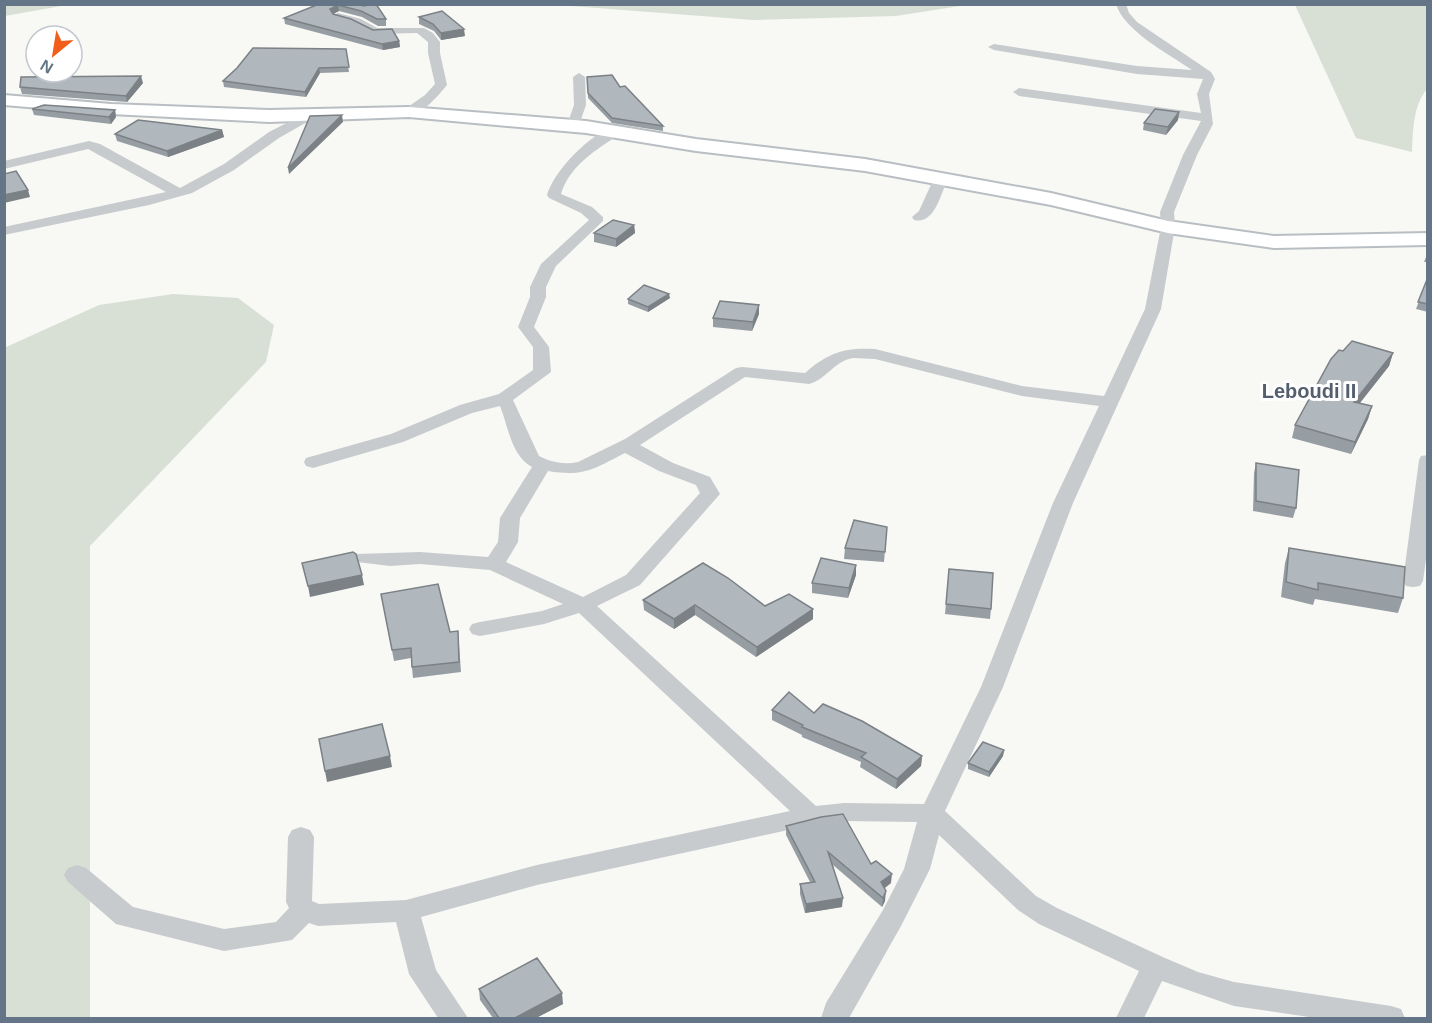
<svg xmlns="http://www.w3.org/2000/svg" width="1432" height="1023" viewBox="0 0 1432 1023" font-family="Arial,sans-serif">
<style>
.green{fill:#d8e0d5}
.lines{fill:none;stroke-linecap:round;stroke-linejoin:round}
.secondary-casing{stroke:#b9bec3;stroke-width:4}
.street{fill:#c7cbce;fill-rule:evenodd}
.secondary{fill:#fff;fill-rule:evenodd}
.wall{fill:#979ea3}
.shaded-wall{fill:#7b8185}
.building{fill:#b0b8be;stroke:#7b8185;stroke-width:1.5}
.labels{text-anchor:middle;stroke-width:6;stroke-linejoin:round;paint-order:stroke}
.quarter-label{font-size:20px;font-weight:bold;fill:#535f6d;stroke:#fff}
</style>
<rect width="100%" height="100%" fill="#f8f8f5"/>
<path class="green" d="M5,4H67V5L5,16Z
M558,5H966L896,16L753,20Z
M1295,5H1427V89C1413,105 1413,131 1412,152L1356,138Z
M173,294L238,298L274,325L266,362L90,546V1018H5L4,348L99,305Z"/>
<g class="lines">
<defs>
<path id="secondary" d="M4,95L111,104L269,110L409,107L586,121L696,139L865,159L1051,193L1168,221L1274,236L1428,233V245L1274,248L1168,233L1051,205L865,171L696,151L586,133L409,117L269,122L111,114L4,105Z"/>
</defs>
<use href="#secondary" class="secondary-casing"/>
<path class="street" d="M1116,4H1126L1129,13L1137,22L1211,72L1215,79L1209,94L1213,124L1197,155L1174,212L1175,227L1161,309L1073,503L1003,687L945,811L1036,896L1057,908L1165,958L1198,972L1234,982L1391,1006L1401,1009L1405,1018H1316L1234,1006L1162,981L1144,1018H1116L1139,971L1039,924L1018,910L939,835L930,869L901,926L849,1018H821L826,1003L883,910L904,869L917,822L844,821L811,825L537,885L421,917L436,970L468,1018H438L409,974L396,922L318,926L309,923L292,940L224,951L116,924L68,882L64,875L68,868L77,865L86,868L133,907L224,929L276,922L289,908L286,902L288,837L292,830L301,827L310,830L314,837L312,901L319,904L406,900L537,865L790,811L579,613L544,624L480,636L472,634L469,629L472,624L480,622L542,611L563,604L490,570L420,564L390,566L357,562L354,558L357,554L420,552L488,557L498,542L500,518L532,467C511,456 508,425 500,406L472,413L403,442L313,468L306,466L304,462L306,458L391,434L460,405L499,394L533,370V347L518,327L530,297V287L541,264L589,220L581,213L549,198L547,195C554,171 590,133 615,127L621,131L620,134C596,150 570,165 561,194L592,207L603,217V221L556,266L546,287V297L534,327L549,347L551,372L513,400L539,456C550,462 565,465 578,462L625,439L736,368L742,367L805,373C827,353 845,347 875,349L1022,386L1104,396L1145,309L1161,227L1160,212L1183,155L1201,121L1019,96L1013,92L1019,88L1201,113L1197,94L1203,79L1137,74L994,50L988,47L994,44L1137,66L1192,70C1169,54 1124,31 1116,4ZM853,358L875,359L1022,396L1099,406L1053,503L981,687L924,804L844,803L816,806L597,606L640,585L720,494L710,477L673,463L640,445L745,377L809,384C826,380 834,361 853,358ZM625,453L659,471L696,485L700,493L626,575L583,597L506,562L518,542L520,518L548,471C585,477 593,469 625,453Z
M338,13L361,19L377,28H424L433,33L440,42V53L447,85C438,96 420,118 405,115L403,112L405,109L425,95L435,84L428,53V42L417,33L375,34L353,23L334,18L333,16Z
M579,73L585,77L586,105L579,125L573,129L567,125L574,105L573,77Z
M310,111L316,115L314,118L279,138L234,170L192,193L149,205L4,235V227L166,192L88,149L4,169V161L89,141L100,144L180,188L224,164L269,132Z
M941,174L948,178C941,193 935,225 914,220L912,217L919,211L934,178Z
M1428,455V545L1423,581L1420,586L1413,587L1406,586L1403,581L1419,460L1421,456Z"/>
<use href="#secondary" class="secondary"/>
</g>
<path class="wall" d="M319,4H360L386,19V26H378L362,17L339,11L333,14L399,41L400,47L383,50L285,24L284,18Z
M419,17L465,36L441,40L434,31L419,24Z
M346,49L349,72L320,73L306,97L224,87L223,81L237,68Z
M587,77L663,126V131L612,123L588,98Z
M143,83L127,102L22,94L20,87Z
M32,109L115,110L116,117L111,124L34,115Z
M1179,112L1178,120L1166,135L1143,130L1144,123Z
M222,130L224,137L168,157L117,141L115,134Z
M634,225L635,233L616,247L594,242V233Z
M1428,252V262H1424Z
M1428,277V312L1416,309Z
M670,298L648,312L628,304V299Z
M759,314L752,331L713,327V318Z
M1343,351L1393,353L1389,366L1360,403L1372,406L1368,419L1351,454L1292,438L1295,425Z
M1256,463L1296,508L1293,518L1253,511L1254,473Z
M887,527L884,562L844,559L845,548Z
M1289,548L1403,598L1398,613L1315,599L1313,605L1281,597L1285,563Z
M856,565V575L848,598L812,593V583Z
M949,569L991,609L990,619L945,614Z
M381,594L450,632L458,631L461,672L413,678L411,658L394,661Z
M643,600L765,606L813,619L756,657L695,615L674,629L644,610Z
M772,710L814,713L922,756L921,766L896,789L860,767L861,762L802,737V735L772,720Z
M1004,750L1003,756L989,777L968,769V763Z
M786,826L871,864L891,883L885,888V901L882,907L833,865L842,907L805,913L800,894V884L810,882L786,835Z
M479,989L563,1004L536,1018H493L480,1000Z"/>
<path class="shaded-wall" d="M338,5L339,11L331,15L330,9Z
M464,29L465,36L441,40V33Z
M399,41L400,47L383,50L382,44Z
M319,68L320,73L306,97L305,92Z
M141,76L143,83L127,102L126,96Z
M115,110L116,117L111,124L109,117Z
M1179,112L1178,120L1166,135L1168,127Z
M342,115L343,122L289,174L288,168Z
M222,130L224,137L168,157L167,151Z
M28,190L30,197L4,203V195Z
M634,225L635,233L616,247V239Z
M669,294L670,298L648,312V307Z
M759,305V314L752,331L753,322Z
M1393,353L1389,366L1351,414L1354,402Z
M1372,406L1368,419L1351,454L1355,442Z
M856,565V575L848,598L849,588Z
M362,575L364,585L310,597L308,586Z
M695,605V615L674,629V619Z
M813,609V619L756,657L757,647Z
M1004,750L1003,756L989,777V772Z
M390,756L392,767L327,782L325,771Z
M922,756L921,766L896,789L897,779Z
M892,874L891,883L880,891L881,882Z
M886,891L885,901L882,907L883,898Z
M843,898L842,907L805,913L806,904Z
M562,993L563,1004L536,1018H515Z"/>
<path class="building" d="M319,4H360L363,6L376,4L386,19H377L361,11L338,5L330,9L333,14L351,19L373,30L392,29L399,41L382,44L284,18Z
M442,11L464,29L441,33L433,24L419,17Z
M253,48L346,49L349,67L319,68L305,92L223,81L237,68Z
M612,75L620,87L625,86L663,126L612,118L588,93L587,77Z
M141,76L126,96L20,87L21,77Z
M44,105L115,110L109,117L32,109Z
M1155,109L1179,112L1168,127L1144,123Z
M342,115L288,168L310,116Z
M138,120L222,130L167,151L115,134Z
M16,171L28,190L4,195V174Z
M613,220L634,225L616,239L594,233Z
M1428,277V304L1418,302Z
M644,285L669,294L648,307L628,299Z
M720,301L759,305L753,322L713,318Z
M1352,341L1393,353L1354,402L1372,406L1355,442L1295,425L1331,359L1339,350L1343,351Z
M1256,463L1299,470L1296,508L1256,501Z
M854,520L887,527L885,552L845,548Z
M1289,548L1405,567L1403,598L1318,583V590L1286,582Z
M353,552L356,554L362,575L308,586L302,563Z
M821,558L856,565L849,588L812,583Z
M703,563L728,578L765,606L789,594L813,609L757,647L695,605L674,619L643,600Z
M949,569L993,573L991,609L946,604Z
M438,584L450,632L458,631L459,662L412,667L411,648L392,650L381,594Z
M789,692L814,713L823,704L862,721L922,756L897,779L861,757L866,753L802,727L803,725L772,710Z
M382,724L390,756L325,771L319,739Z
M983,742L1004,750L989,772L968,763Z
M843,814L871,864L876,861L892,874L881,882L886,891L883,898L828,852L843,898L806,904L800,884L815,882L786,826L821,817Z
M537,958L562,993L515,1018H499L479,989Z"/>
<g class="labels">
<g class="quarter-label">
<text x="1309" y="398">Leboudi II</text>
</g>
</g>
<rect width="1432" height="1023" fill="none" stroke="#647588" stroke-width="12"/>
<g transform="translate(54 54) rotate(210)"><circle r="28" fill="#ffffff" stroke="#c1c8cf" stroke-width="1.5"/>
<path d="M0-4.5L10 22L0 15L-10 22Z" fill="#f25e1a"/>
<text y="-9" font-size="16" font-weight="bold" text-anchor="middle" fill="#647588">N</text>
</g>
</svg>
